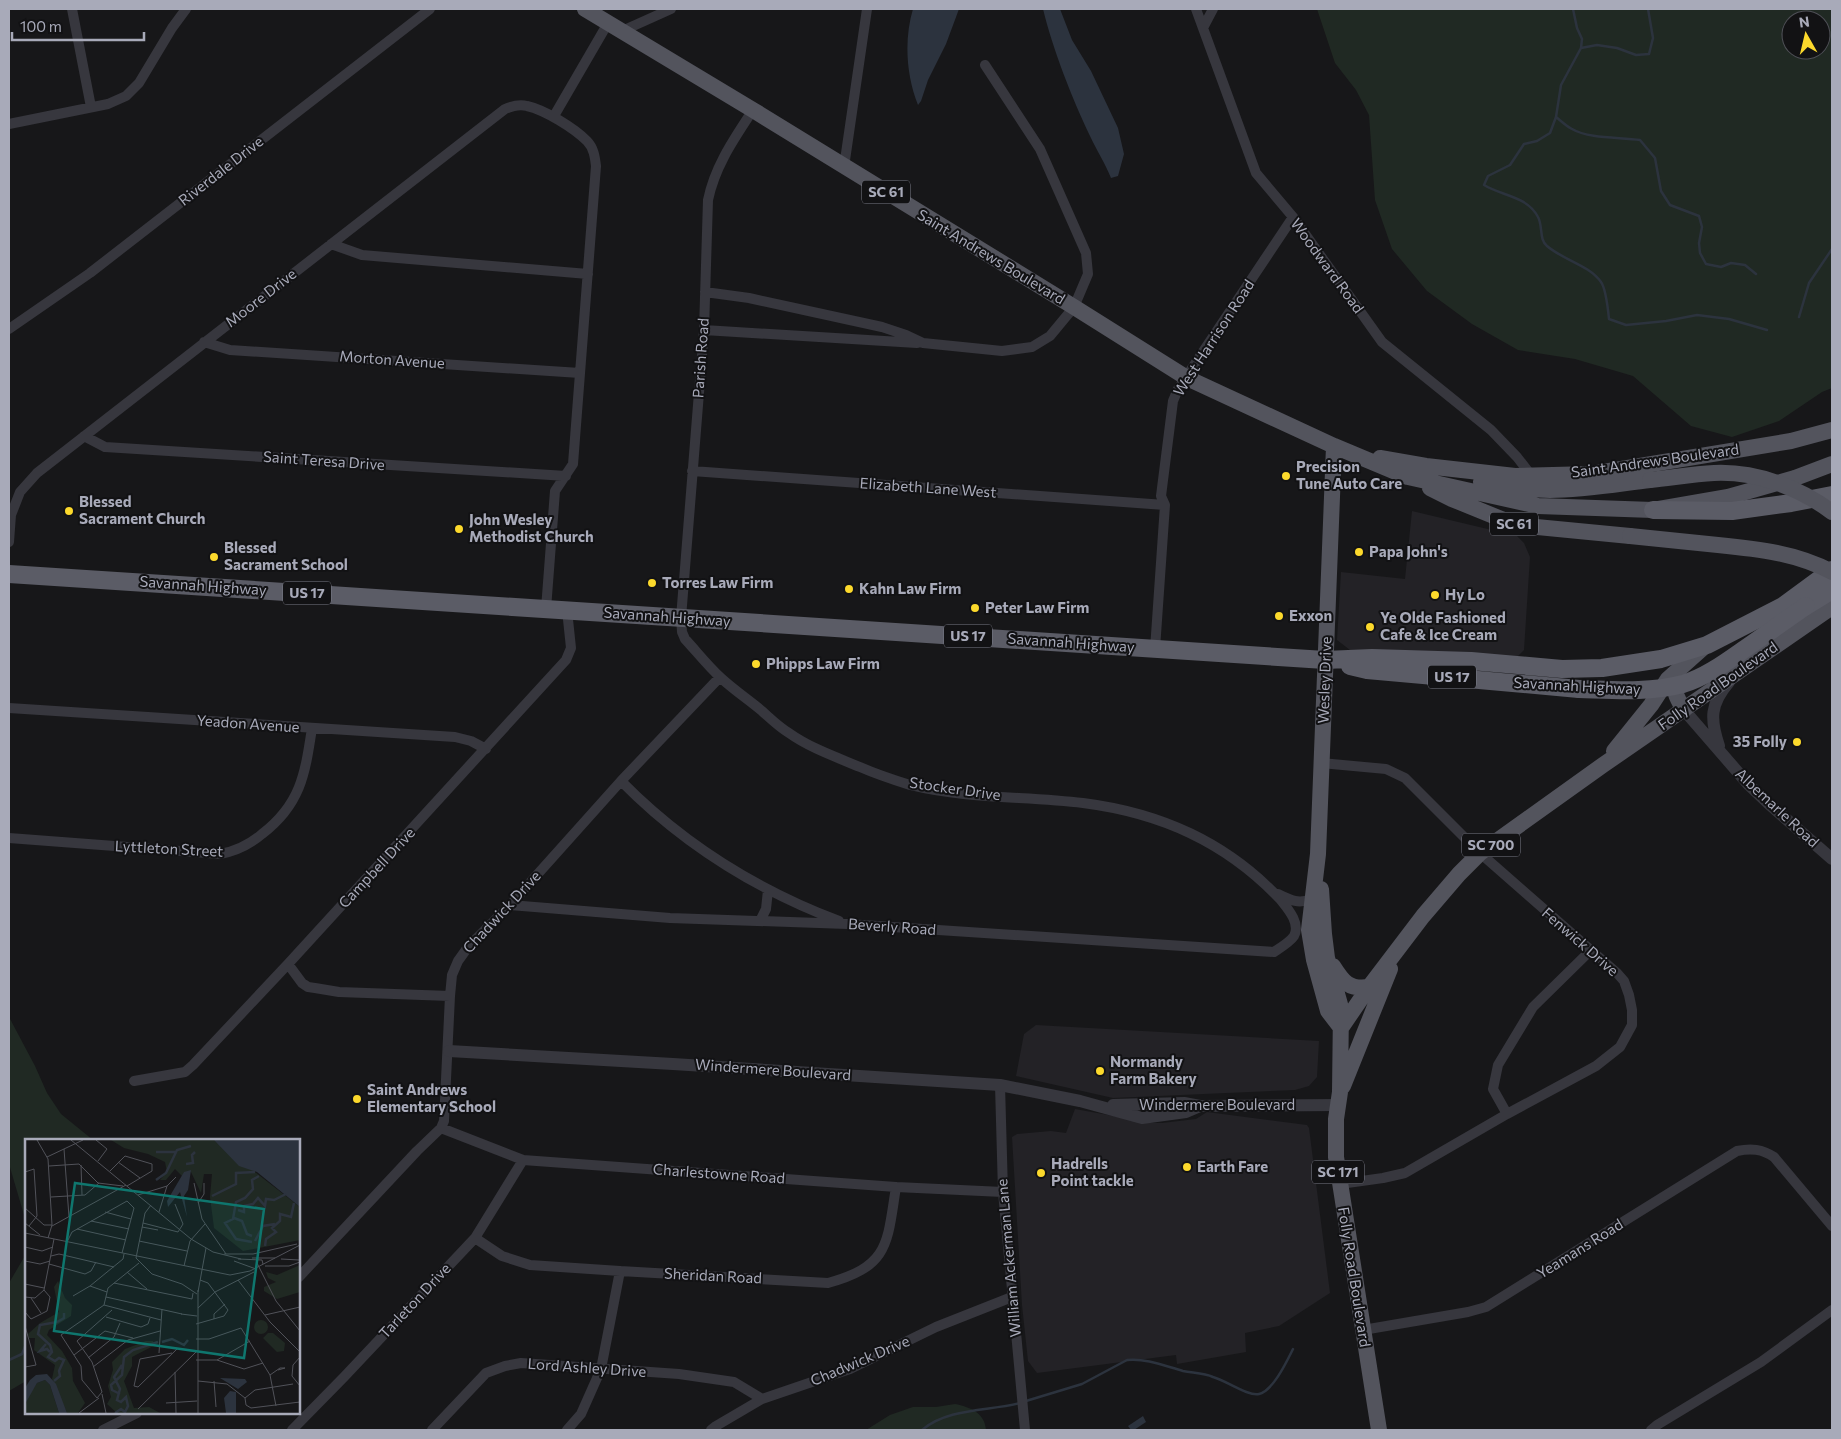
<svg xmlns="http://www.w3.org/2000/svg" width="1841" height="1439" viewBox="0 0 1841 1439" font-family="Commissioner,sans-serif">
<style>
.built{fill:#232226}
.green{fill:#202923;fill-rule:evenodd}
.water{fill:#2c333e}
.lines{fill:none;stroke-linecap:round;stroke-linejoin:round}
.stream{stroke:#2c333e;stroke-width:2.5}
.minor{stroke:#37373e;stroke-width:10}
.tertiary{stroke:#37373e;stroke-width:12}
.primary{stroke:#53545d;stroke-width:16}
.trunk{stroke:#5b5c66;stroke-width:18}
.primary-bridge{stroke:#53545d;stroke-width:16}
.trunk-bridge{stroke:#5b5c66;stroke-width:18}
.poi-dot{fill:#fcd92c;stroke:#121214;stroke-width:2}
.labels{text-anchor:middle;stroke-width:4;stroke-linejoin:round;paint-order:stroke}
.shield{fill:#121214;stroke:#7b7c88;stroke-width:1}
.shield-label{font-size:14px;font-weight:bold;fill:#a8aab9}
.street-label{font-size:15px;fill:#a8aab9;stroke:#121214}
.poi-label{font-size:15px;font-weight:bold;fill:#a8aab9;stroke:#121214;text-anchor:start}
.inset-river{fill:none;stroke:#2c333e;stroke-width:2.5}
.inset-road{fill:none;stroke:#515259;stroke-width:1}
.view{fill:#0f766e;fill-opacity:0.15;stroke:#0f766e;stroke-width:2.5}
.inset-edge{fill:none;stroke:#a8aab9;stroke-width:2.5}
</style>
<rect width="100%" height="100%" fill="#171719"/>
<path class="built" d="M1412,511L1517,536L1524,543L1530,557L1524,650L1516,658L1350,650L1337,640L1341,572L1405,579Z
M1036,1025L1319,1041L1317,1077L1309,1086L1295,1090L1113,1098L1016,1076L1024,1034Z
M1075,1109L1125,1118L1141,1123H1162L1196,1119L1207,1112L1307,1125L1309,1128L1330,1293L1279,1326L1245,1333L1246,1352L1177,1364L1176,1355L1037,1373L1028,1361L1022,1305L1012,1137L1017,1134L1051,1131L1066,1133Z"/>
<path class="green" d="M1317,9H1832V388L1822,392L1779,421L1732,437L1691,426L1633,376L1575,359L1518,350L1472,324L1427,291L1392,249L1375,200L1369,115L1356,90L1335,63ZM1791,20H1821V50H1791Z
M9,1017L35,1066L47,1093L61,1114L93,1140H26V1381L9,1391V1283L26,1254L24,1215L9,1164Z
M955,1404C970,1407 985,1413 986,1430H866L890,1415L913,1407H936Z"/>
<path class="water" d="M913,9H959L946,44L928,80L921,101L918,105C906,75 904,39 913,9Z
M1043,9H1060L1072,40L1091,71L1118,128L1124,154L1118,176L1111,178C1105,163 1097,151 1090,136C1072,98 1053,50 1043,9Z
M1143,1416L1146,1422L1134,1430H1131L1128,1426Z"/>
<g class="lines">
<path class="stream" d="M1573,9L1577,28L1582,39L1581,48L1561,85L1556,117L1550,133L1537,141L1524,144L1510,165L1488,176L1484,185C1502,196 1527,196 1538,217C1543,226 1539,240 1547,246C1563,260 1589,265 1601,282C1606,289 1608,309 1609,319L1626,325L1666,321L1697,315L1729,319L1767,330
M1581,48L1597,45L1617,48L1636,55L1649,54L1653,38L1648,9
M1556,117C1561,121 1566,126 1572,129C1589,139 1620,137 1640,140L1655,158L1661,191L1670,205L1699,216L1702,227L1699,243L1700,253L1706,264L1721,267L1731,263L1745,265L1756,274
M1799,317L1809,283L1832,249
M9,1360L22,1354L26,1344
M1026,1401L1082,1384L1127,1360C1146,1358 1165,1366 1183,1371C1193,1373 1204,1373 1213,1377C1225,1380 1249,1397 1259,1394C1273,1391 1287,1361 1293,1349
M922,1430C947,1408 990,1411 1020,1403"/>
<path class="minor" d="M72,9L91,107
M1196,9L1256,173L1293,217L1382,342L1491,430L1517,457L1531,475
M1203,28L1213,9
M622,31L671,9
M554,116L608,23
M9,124L108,104L126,96L139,83L172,28L186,9
M844,167L867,9
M331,244L362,255L588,274
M705,292L749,298L882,327L906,335L923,343L1002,351L1032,347L1050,336L1074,307L1088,274L1086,253L1040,149L985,65
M9,329L90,273L430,9
M704,330L917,343
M204,342L230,350L580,373
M84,436L105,447L566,476
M692,471L1165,505
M9,542L11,515L20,492L37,473L505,109C512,106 520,104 527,106C545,110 574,128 587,141C594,148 595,158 596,166L573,464L555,491L546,609
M1155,649L1165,505L1161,496L1173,401L1178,389L1293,217
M9,708L455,737L471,741L486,749
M1321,763L1386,769L1405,778L1480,853L1617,973L1624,981L1629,995L1632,1010V1025L1620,1047L1596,1066L1507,1114L1405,1173L1383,1178L1340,1184
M621,781C683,844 757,890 839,921
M9,838L220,854C237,851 249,845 262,834C301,804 305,774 312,728
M1278,894C1290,900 1300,905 1312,898
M510,905L670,918L847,924L1274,952C1280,948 1290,942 1294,936C1301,923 1287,908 1280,899C1226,842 1161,813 1083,803C1026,796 966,799 910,785C894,780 876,774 860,767C836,757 810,748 789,733C779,727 771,719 762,711C749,700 734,690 721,678C708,666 697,652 685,639L682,632L681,618L704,330L708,200C715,166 734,139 753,110
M760,921L766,909L768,890
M288,964L302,983L308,987L315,988L339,992L450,996
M134,1081L185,1072L193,1065L288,964L566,660L571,648L567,610
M1000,1085L1003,1192L1025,1430
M1507,1114L1493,1089L1498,1065L1533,1007L1590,951
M441,1128L523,1160L896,1187L1003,1192
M475,1238L502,1256L530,1265L620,1271L828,1283C890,1266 887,1243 896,1187
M299,1277L417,1151L441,1128L444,1121L450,996L452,975L458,961L468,947L510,905L621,781L720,677
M1363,1330L1468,1312L1486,1307L1737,1151C1751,1148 1762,1149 1774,1157L1832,1226
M103,1430L137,1413
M292,1430L344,1377L475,1238L523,1160
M432,1430L486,1373L505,1366L521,1363L679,1374L734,1382L762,1399
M567,1430L581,1414L601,1369L620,1271
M711,1430L716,1426L762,1399L850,1369L936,1327L1012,1297
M1651,1430L1657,1425L1761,1362L1832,1310"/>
<path class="tertiary" d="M1684,710L1749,785L1768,803L1832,859
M1719,746C1710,719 1710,704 1729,682
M449,1051L673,1064L1000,1085L1080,1101L1142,1118L1186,1112L1200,1106
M1113,1105L1184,1103L1200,1106L1339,1105"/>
<path class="primary" d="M585,9L753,110L1074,307L1187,378L1334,446L1408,477L1538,506L1653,510L1728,497L1795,478L1832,464
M1334,446L1318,854L1309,930L1314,960L1328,1011L1341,1028
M1380,458L1426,466L1515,476L1591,474L1791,441L1832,430
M1481,482C1504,486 1527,490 1550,490C1583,490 1617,484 1650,480
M1430,488L1452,499L1516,525L1630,536
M1675,673C1672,688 1676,697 1684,710
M1614,751L1651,705L1668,679L1705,646
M1321,889L1324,934L1327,958L1341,1008L1340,1092L1336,1119V1157L1379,1430
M1333,966C1343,982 1349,990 1369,987
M1341,1028L1369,987L1423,916L1459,874L1480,853L1603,765L1832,607
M1343,1086L1390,969"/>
<path class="trunk" d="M1653,510L1732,511L1791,503L1832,495
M9,574L1325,660L1372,658L1471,661L1562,669L1602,668L1661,659L1707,645L1783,606L1832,570
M1806,606L1832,590
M1350,666L1367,670L1579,689"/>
<path class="primary-bridge" d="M1650,480C1671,478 1693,474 1714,473C1756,471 1800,488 1832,512
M1630,536C1660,539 1689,542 1718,545C1758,549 1796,553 1832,572"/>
<path class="trunk-bridge" d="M1579,689C1614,690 1648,693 1683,684C1706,677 1726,662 1746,648C1766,634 1786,620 1806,606"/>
</g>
<g class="poi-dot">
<circle cx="1286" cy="476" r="5"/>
<circle cx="69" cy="511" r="5"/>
<circle cx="459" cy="529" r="5"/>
<circle cx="1359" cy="552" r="5"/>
<circle cx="214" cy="557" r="5"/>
<circle cx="652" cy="583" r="5"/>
<circle cx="849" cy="589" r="5"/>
<circle cx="1435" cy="595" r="5"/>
<circle cx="975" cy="608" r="5"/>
<circle cx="1279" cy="616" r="5"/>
<circle cx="1370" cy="627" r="5"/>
<circle cx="756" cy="664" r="5"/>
<circle cx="1797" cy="742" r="5"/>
<circle cx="1100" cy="1071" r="5"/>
<circle cx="357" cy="1099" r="5"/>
<circle cx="1187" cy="1167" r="5"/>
<circle cx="1041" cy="1173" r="5"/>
</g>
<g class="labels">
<g class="shield">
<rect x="862" y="180.5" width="48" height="23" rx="4"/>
<rect x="1490" y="512.5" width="48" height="23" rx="4"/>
<rect x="283" y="581.5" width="48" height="23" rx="4"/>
<rect x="944" y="624.5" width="48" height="23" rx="4"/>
<rect x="1428" y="665.5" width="48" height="23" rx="4"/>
<rect x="1462" y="833.5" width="58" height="23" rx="4"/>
<rect x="1312" y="1160.5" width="52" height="23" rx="4"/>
</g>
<g class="shield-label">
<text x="886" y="197">SC 61</text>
<text x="1514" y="529">SC 61</text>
<text x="307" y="598">US 17</text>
<text x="968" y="641">US 17</text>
<text x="1452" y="682">US 17</text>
<text x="1491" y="850">SC 700</text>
<text x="1338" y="1177">SC 171</text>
</g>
<g class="street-label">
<text transform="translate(221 171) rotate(-38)" y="5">Riverdale Drive</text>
<text transform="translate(991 257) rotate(31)" y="5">Saint Andrews Boulevard</text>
<text transform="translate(1327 266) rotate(54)" y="5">Woodward Road</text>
<text transform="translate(261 298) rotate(-38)" y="5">Moore Drive</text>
<text transform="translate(1214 338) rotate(-57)" y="5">West Harrison Road</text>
<text transform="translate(701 358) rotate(-86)" y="5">Parish Road</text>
<text transform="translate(392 360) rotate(4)" y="5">Morton Avenue</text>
<text transform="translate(324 461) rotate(4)" y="5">Saint Teresa Drive</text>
<text transform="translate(1655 461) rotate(-8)" y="5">Saint Andrews Boulevard</text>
<text transform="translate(928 488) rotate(4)" y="5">Elizabeth Lane West</text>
<text transform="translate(203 586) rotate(4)" y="5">Savannah Highway</text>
<text transform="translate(667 617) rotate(4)" y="5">Savannah Highway</text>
<text transform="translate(1071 643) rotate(4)" y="5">Savannah Highway</text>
<text transform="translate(1325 680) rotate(-88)" y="5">Wesley Drive</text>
<text transform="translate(1577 686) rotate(3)" y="5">Savannah Highway</text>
<text transform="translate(1718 686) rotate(-35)" y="5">Folly Road Boulevard</text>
<text transform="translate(248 724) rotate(4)" y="5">Yeadon Avenue</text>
<text transform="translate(955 789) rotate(8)" y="5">Stocker Drive</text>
<text transform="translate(1777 808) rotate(43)" y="5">Albemarle Road</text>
<text transform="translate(169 849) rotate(3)" y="5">Lyttleton Street</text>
<text transform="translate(377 868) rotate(-47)" y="5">Campbell Drive</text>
<text transform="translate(502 912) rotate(-47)" y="5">Chadwick Drive</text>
<text transform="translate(892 927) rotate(4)" y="5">Beverly Road</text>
<text transform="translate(1580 942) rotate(41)" y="5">Fenwick Drive</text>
<text transform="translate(773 1070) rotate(4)" y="5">Windermere Boulevard</text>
<text x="1217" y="1110">Windermere Boulevard</text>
<text transform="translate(719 1174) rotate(4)" y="5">Charlestowne Road</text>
<text transform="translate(1580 1249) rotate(-32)" y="5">Yeamans Road</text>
<text transform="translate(1009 1258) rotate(-95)" y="5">William Ackerman Lane</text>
<text transform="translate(713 1276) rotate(3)" y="5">Sheridan Road</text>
<text transform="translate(1354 1277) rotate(81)" y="5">Folly Road Boulevard</text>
<text transform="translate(415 1301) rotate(-47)" y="5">Tarleton Drive</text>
<text transform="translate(860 1361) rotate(-23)" y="5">Chadwick Drive</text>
<text transform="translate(587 1368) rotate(4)" y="5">Lord Ashley Drive</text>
</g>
<g class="poi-label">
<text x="1296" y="472">Precision<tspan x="1296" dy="17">Tune Auto Care</tspan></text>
<text x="79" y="507">Blessed<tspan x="79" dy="17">Sacrament Church</tspan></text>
<text x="469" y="525">John Wesley<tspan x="469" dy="17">Methodist Church</tspan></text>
<text x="224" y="553">Blessed<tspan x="224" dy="17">Sacrament School</tspan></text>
<text x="1369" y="557">Papa John's</text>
<text x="662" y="588">Torres Law Firm</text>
<text x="859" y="594">Kahn Law Firm</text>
<text x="1445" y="600">Hy Lo</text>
<text x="985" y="613">Peter Law Firm</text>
<text x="1289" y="621">Exxon</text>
<text x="1380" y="623">Ye Olde Fashioned<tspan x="1380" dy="17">Cafe &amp; Ice Cream</tspan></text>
<text x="766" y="669">Phipps Law Firm</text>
<text x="1787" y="747" text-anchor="end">35 Folly</text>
<text x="1110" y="1067">Normandy<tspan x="1110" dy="17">Farm Bakery</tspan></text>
<text x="367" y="1095">Saint Andrews<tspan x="367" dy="17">Elementary School</tspan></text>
<text x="1051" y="1169">Hadrells<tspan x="1051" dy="17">Point tackle</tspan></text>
<text x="1197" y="1172">Earth Fare</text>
</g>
</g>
<g transform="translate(25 1139)">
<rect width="275" height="275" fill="#171719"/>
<path d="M86,1H189L275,68V101L218,112L189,89L185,58L187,35H179L176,54L166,33H159L158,38L150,30L141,41H135L142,33L140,23L123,15L99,9ZM275,126V153L252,160L239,152V148L251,143L243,139L241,133L252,136ZM33,142L40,159L47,166L46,177L24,191L22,196L37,212L47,229L48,242L60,264L53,274H42L27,240L30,226L9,211L10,199H4L3,195L15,184L34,173L29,148ZM229 188a7 7 0 1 1 14 0a7 7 0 1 1-14 0ZM243,194H248L260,204L259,212L252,213L238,199ZM121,202H128L130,206L107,218V227L99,242L109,269L124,268L135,274H92L82,265L86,258L83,247L88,231L87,223L100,210ZM20,241L25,246L34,274H0L2,259L12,244Z" fill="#202923"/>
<path d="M189,1H275V68L232,33L214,27ZM166,31L163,51L159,57L162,78L155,53L143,68L142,62L159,33ZM22,235L31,245L42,274H34L25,246L20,241L12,244L0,265V249L5,241L11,236ZM195,239L220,240L222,243L213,250ZM205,252L211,253V274H201L199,259Z" fill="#2c333e"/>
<path class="inset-river" d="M131,13H150M161,25L168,24L167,16L170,13M131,41L141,34L152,11L166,7M187,57L211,45V34L230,33M213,71L219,73V67L228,65L233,59L240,67L241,60L249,61L261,55M209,79L217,82L222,95L227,97M230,102L238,87L250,85M227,103L211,100L200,84L208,80L211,63L220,59L228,50L227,41L234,37M240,107L241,100L251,93L247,89L255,82V75L266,78L269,64M137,203L147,200L159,206L163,201M21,205L15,212L22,210L25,213M29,242L35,237L34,232L39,221L34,219L30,222L23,218L27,213L25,206L13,195L15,186L32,183L39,179V174M95,255L87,251L86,246L97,236L99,218L108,211L133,203M90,274L96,270L100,273L103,267L101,258L96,263L92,261L95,250L89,238L97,226"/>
<path class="inset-road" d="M12,1L23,20L27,86L23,99M46,1L166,100L188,113L216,120M71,1L82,10L73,22M39,10L44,78M22,18L58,1M93,23L115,39M56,26L57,56M24,27L54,25L73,44L98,47M85,32L100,17L127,25V32L102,47M0,33L9,30L12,77L4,87M169,44L177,80L201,115M113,56L142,47M26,58L60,56L74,44M173,64L179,55V44M126,66L120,74L111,119L127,135L157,145L172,155M0,69L19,86H27M80,73L106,80M134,73L142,47L151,38M66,82L104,90M0,84L15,96M118,84L153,93L158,85L150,65M27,87L101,46M117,88L133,91M52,90L101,101M0,94L205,136L225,132L275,106M114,102L162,112M42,103L47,93L102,62L109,69L97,114M0,108L17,112L28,108M199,115H228L272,105M26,117L34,115L89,128M227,119H250M213,120L237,121L238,125M256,120L274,121M0,122L15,125L25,122M209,122L231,130M232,124L251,162L275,192M24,125L60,135L66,132L71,123M159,127L165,102L180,85M240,127H264L275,123M102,133L122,150M213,141L245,183L275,213M89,144L167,160L168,154M0,145L19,149M65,147L82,153M19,151L29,100M173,153L181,109M48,157L65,147L98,120L99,115M0,158L10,159L19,151M81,158L157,175M6,159L16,174M79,166L136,181M173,169L190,153L229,133M87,171L52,202L67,223L77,253L72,259L57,241L56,227L36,196L79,166L83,149L114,124M0,173L6,180L22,172L25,158L19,151M156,175L172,177M240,176L275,168M81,178L116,188L123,185L125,179M189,180V175L200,165M171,185L199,177L203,171L183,144L175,141M0,187L11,226L0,228M171,200H184L216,189L245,236L251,267M134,214L137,170M147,214L115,220L109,247L113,248L152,210M49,216L80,192L108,199M275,218L268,226L267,237L275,247M63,219L89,198L95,184M171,221H192L219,230L238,224M192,221L225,202M68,228L103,201L135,192M150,233L151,274M245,236L255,229H260L253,231M173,242L202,245L220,259L221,266L226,269L275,263M189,242L191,268M77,255L81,274M220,259L230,251L268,245M141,264L172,262M113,270L171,213M54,274L74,259M173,274V151"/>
<path class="view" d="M50,44L239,70L219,219L29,192Z"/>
<rect width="275" height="275" class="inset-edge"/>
</g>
<rect width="1841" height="1439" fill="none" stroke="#a8aab9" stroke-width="20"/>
<g transform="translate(1806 35) rotate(352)"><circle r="24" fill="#121214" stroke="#4e4f56"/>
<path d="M0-4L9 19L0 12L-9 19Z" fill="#fcd92c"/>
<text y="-8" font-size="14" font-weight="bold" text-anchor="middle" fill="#a8aab9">N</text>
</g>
<path d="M12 32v8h132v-8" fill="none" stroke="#a8aab9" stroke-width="2.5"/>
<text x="20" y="32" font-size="15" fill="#a8aab9" stroke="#121214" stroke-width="4" paint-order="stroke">100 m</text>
</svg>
